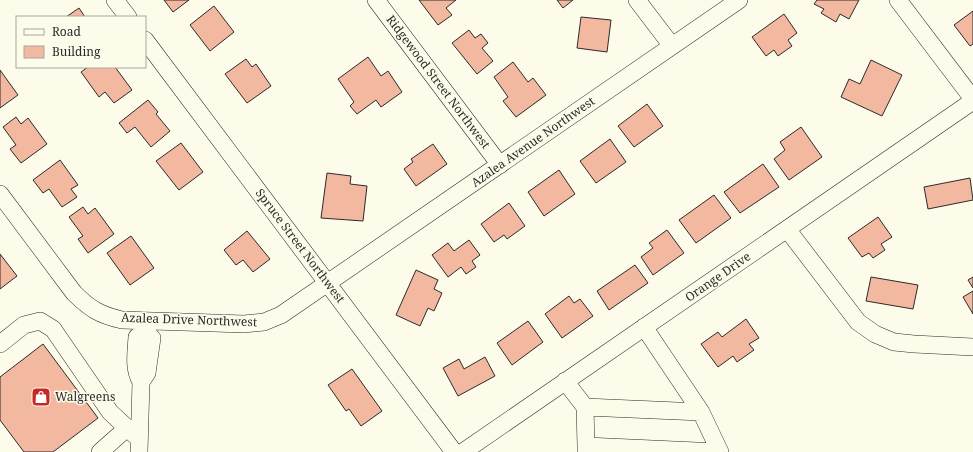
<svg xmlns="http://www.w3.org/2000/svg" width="973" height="452" viewBox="0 0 973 452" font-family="'Noto Serif',serif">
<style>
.building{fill:#f2b8a0;stroke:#2b2b2b}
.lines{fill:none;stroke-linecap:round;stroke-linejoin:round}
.minor-casing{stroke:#2b2b2b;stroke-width:18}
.minor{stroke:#fdfbea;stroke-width:17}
.labels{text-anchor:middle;stroke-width:3;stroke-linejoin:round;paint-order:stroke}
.street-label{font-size:12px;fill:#2b2b2b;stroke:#fdfbea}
.poi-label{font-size:12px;fill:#2b2b2b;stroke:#fdfbea;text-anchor:start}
</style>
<rect width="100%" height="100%" fill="#fdfbea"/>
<path class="building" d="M164,0H189L173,12Z
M419,0H456L446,8L452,15L438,25Z
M557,0H573L563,8Z
M817,0H859L849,19L840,14L836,22L821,13L824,9L814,4Z
M214,6L234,32L210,51L190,25Z
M79,8L85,17H66Z
M973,11V44L970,46L954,25Z
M784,14L797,33L788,40L792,46L778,56L774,50L766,56L752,37Z
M581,17L611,20L607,52L577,48Z
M469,30L475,38L481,34L488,43L482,48L493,61L477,74L452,43Z
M368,57L381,76L388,71L402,92L381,107L376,100L357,114L350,106L354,102L338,79Z
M246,59L252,67L256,64L271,86L247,103L225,74Z
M871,60L902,75L882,116L841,97L849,79L860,84Z
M513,62L528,82L533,78L546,95L516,117L503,101L508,97L494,77Z
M88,67H115L132,90L114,103L105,92L99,97L81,72Z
M0,70L18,95L0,108Z
M148,100L158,112L156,114L170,131L151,147L135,127L127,133L119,123Z
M647,104L663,126L634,147L618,126Z
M16,117L21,124L28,118L47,144L21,163L10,149L16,145L3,127Z
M801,127L822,157L789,180L774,159L785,150L780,142Z
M610,139L626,162L596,183L580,161Z
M181,143L203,172L179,190L156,161Z
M433,144L447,164L416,186L404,169L413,162L411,159Z
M60,160L78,185L71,189L77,197L62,207L49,189L43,193L33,180Z
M763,164L779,187L740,213L724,192Z
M559,170L575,194L544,216L528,192Z
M327,173L351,176L350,184L367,186L363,221L321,218Z
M970,178L973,200L928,209L924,187Z
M714,195L731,218L696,243L679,220Z
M509,203L525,226L507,239L504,235L494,242L481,224Z
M83,207L88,214L95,208L114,234L88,253L78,239L83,236L69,217Z
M878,217L892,237L881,244L885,250L873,258L869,253L862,257L848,238Z
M667,230L684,253L653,275L641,257L653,248L649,243Z
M247,231L270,259L253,272L243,260L236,265L224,250Z
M131,236L154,268L130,285L107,253Z
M469,240L480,255L472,261L476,267L466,274L461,267L448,277L432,255L448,243L454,251Z
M0,254L17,276L0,289Z
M635,265L648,283L609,310L597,291Z
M416,270L438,280L434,289L442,293L434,311L428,308L420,326L396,315Z
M871,277L918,285L913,309L866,301Z
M973,277V288L968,280Z
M973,291V314L963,297Z
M569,296L574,303L580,299L593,316L562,338L545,314Z
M746,319L759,338L749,344L754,350L737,362L733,356L718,367L701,344L718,332L722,337Z
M528,321L543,342L512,365L497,343Z
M43,344L98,418L53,452H24L0,420V377Z
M485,357L495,376L458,396L443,368L459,359L464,369Z
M352,369L382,411L361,426L349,409L346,411L328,385Z"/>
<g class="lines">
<defs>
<path id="minor" d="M115,0L128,17
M376,0L500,165
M637,0L672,46
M898,0L973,99
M145,40L454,452
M0,194L74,293C90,309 100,315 122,320L244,324L264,322L281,315L739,0
M787,229L858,322L875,334L894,342L914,344L973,347
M0,344L24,325L40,321L53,329L110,412L139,439
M565,381L585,407L701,412L644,327
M585,407L586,446
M701,412L720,452
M100,452L127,428
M139,452L141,382L147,373L152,338L145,331L137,337C136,353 133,368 141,382
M463,452L973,101
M586,452V446L719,452"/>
</defs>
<use href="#minor" class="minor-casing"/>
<use href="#minor" class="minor"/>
</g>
<defs>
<symbol id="shop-square" viewBox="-11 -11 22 22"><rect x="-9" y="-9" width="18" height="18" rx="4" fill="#c62828" stroke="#fdfbea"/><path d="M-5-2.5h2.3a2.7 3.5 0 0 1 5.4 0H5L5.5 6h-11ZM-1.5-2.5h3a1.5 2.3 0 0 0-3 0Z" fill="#fff"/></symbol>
</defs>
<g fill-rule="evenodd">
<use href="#shop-square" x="30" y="386" width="22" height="22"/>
</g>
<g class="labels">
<g class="street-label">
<text transform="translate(438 82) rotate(53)" y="4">Ridgewood Street Northwest</text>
<text transform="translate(533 142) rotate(-35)" y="4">Azalea Avenue Northwest</text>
<text transform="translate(300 246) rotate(53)" y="4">Spruce Street Northwest</text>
<text transform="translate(718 277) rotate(-35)" y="4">Orange Drive</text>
<text transform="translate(189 320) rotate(2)" y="4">Azalea Drive Northwest</text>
</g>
<g class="poi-label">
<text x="55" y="401">Walgreens</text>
</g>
</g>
<rect x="16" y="16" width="130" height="52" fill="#fdfbea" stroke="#a9a89e"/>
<rect x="24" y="29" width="20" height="6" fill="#fdfbea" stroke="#a9a89e"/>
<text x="52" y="36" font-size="12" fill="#2b2b2b">Road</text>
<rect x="24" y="46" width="20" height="12" fill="#f2b8a0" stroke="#a9a89e"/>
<text x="52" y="56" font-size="12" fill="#2b2b2b">Building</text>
</svg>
